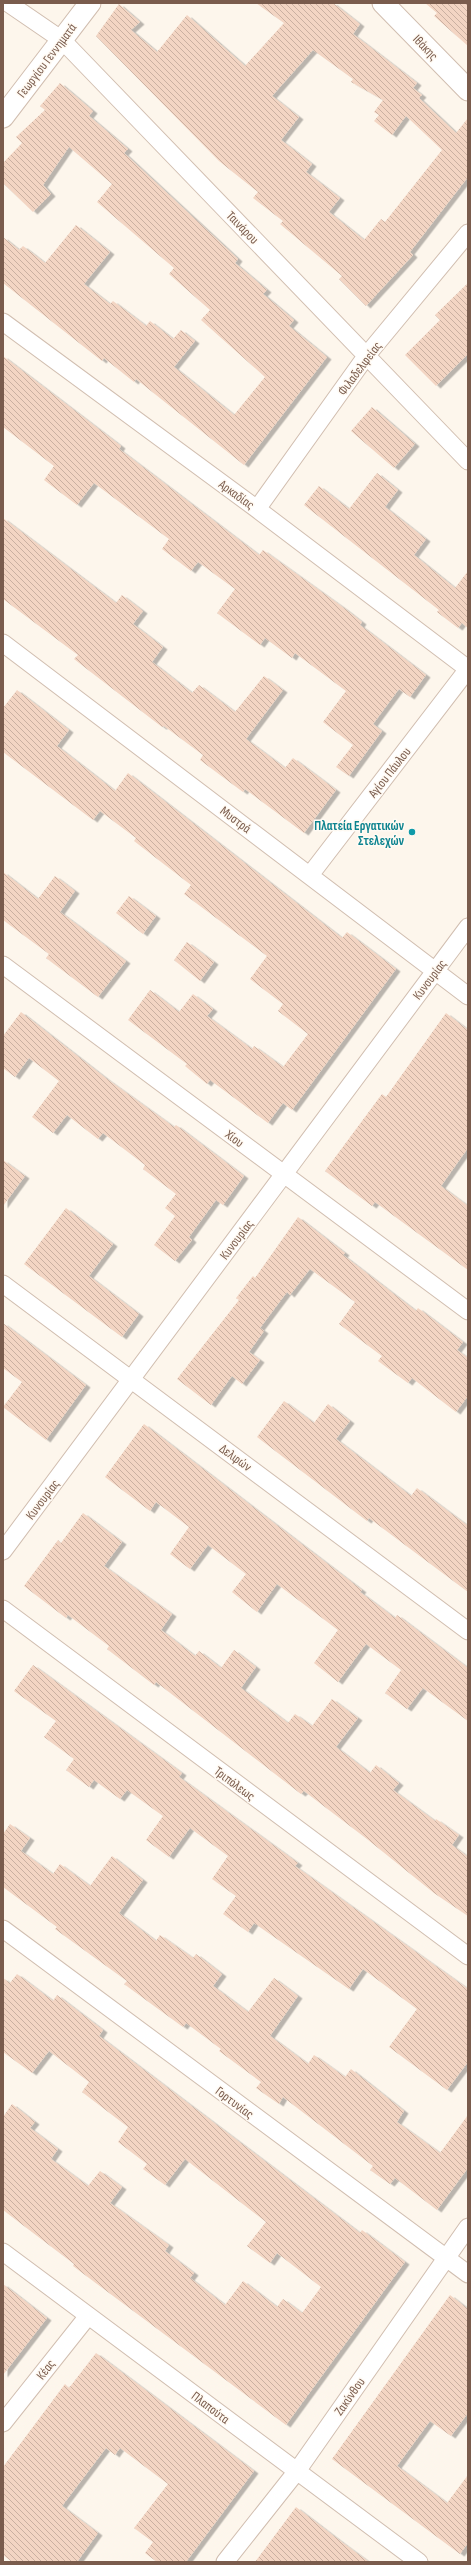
<svg xmlns="http://www.w3.org/2000/svg" width="471" height="2565" viewBox="0 0 471 2565" font-family="'Sofia Sans Condensed',sans-serif">
<style>
.building{fill:url(#building-back-hatch);fill-rule:evenodd;filter:url(#shadow)}
.lines{fill:none;stroke-linecap:round;stroke-linejoin:round}
.minor-casing{stroke:#d1beb0;stroke-width:19}
.tertiary-casing{stroke:#d1beb0;stroke-width:23}
.minor{stroke:#fff;stroke-width:17}
.tertiary{stroke:#fff;stroke-width:21}
.culture-dot{fill:#0f9aa8;stroke:#fffaf3;stroke-width:1.5}
.labels{text-anchor:middle;stroke-width:3;stroke-linejoin:round;paint-order:stroke}
.street-label{font-size:13px;fill:#7a5c4d;stroke:#fffaf3}
.culture-label{font-size:13px;font-weight:bold;fill:#0d838f;stroke:#fffaf3;text-anchor:end}
</style>
<defs>
<pattern id="building-back-hatch" width="6" height="6" patternUnits="userSpaceOnUse"><rect width="6" height="6" fill="#f3d5c3"/><path d="M-1 5l2 2M0 0l6 6M5-1l2 2" fill="none" stroke="#cab0a1"/></pattern>
<filter id="shadow"><feDropShadow dx="4.5" dy="2.5" stdDeviation="0" flood-color="#0004"/></filter>
</defs>
<rect width="100%" height="100%" fill="#fdf6ec"/>
<path class="building" d="M256,3H333L360,24L353,34L417,83L413,88L422,95L419,98L456,133L468,118V177L410,252L413,255L366,306L339,279L342,276L280,224L283,221L253,198L258,192L219,161L96,36L119,4L140,22L131,30L157,52L187,15L245,66L284,23ZM313,50L353,79L351,82L383,100L374,112L379,115L374,121L392,135L406,116L442,150L385,222L381,219L364,240L329,212L340,198L306,172L312,164L281,140L299,117L272,96Z
M425,3H468V46L434,16L437,13Z
M60,83L93,111L89,116L128,149L124,153L238,259L235,263L267,290L263,294L294,320L289,326L327,357L244,465L136,379L134,382L104,358L102,361L3,283V237L19,250L23,246L45,263L76,225L110,252L84,284L110,304L113,301L146,326L150,321L173,339L181,330L195,341L174,367L234,415L265,377L201,320L210,310L169,274L174,268L97,202L112,184L69,147L43,185L51,194L33,212L3,183V163L22,143L16,137L45,110L40,106Z
M468,283V354L436,386L405,355L440,320L435,315Z
M3,356L121,446L119,449L259,555L263,550L344,608L362,622L360,625L426,675L410,697L399,689L373,724L382,731L349,776L336,767L353,745L323,722L346,691L295,653L292,658L265,638L260,645L217,613L235,589L198,562L191,571L162,549L169,539L94,483L77,505L44,480L54,466L3,427Z
M372,407L415,444L394,468L351,431Z
M377,473L398,490L385,507L426,539L414,555L455,588L468,571V628L462,623L458,628L437,612L439,610L304,505L319,486L349,509Z
M3,518L116,603L122,595L143,611L133,624L163,647L152,662L192,693L199,685L235,712L264,676L283,690L246,739L285,768L293,758L336,790L304,833L245,789L243,792L200,760L203,755L164,726L162,727L74,659L78,655L3,599Z
M17,690L69,730L57,746L115,791L128,773L342,938L347,932L396,969L292,1110L283,1103L268,1123L210,1080L207,1084L185,1066L187,1064L128,1020L150,990L179,1012L193,994L213,1009L207,1016L252,1049L254,1046L283,1067L308,1034L278,1011L283,1004L250,979L267,956L184,894L191,885L134,841L136,838L100,811L93,820L3,752V708Z
M3,872L38,899L55,876L75,891L60,912L126,961L98,997L46,958L49,954L3,920Z
M129,896L156,916L143,934L116,913Z
M187,942L214,962L200,981L174,960Z
M21,1012L107,1079L174,1127L176,1125L244,1176L223,1205L216,1200L189,1237L192,1240L175,1261L154,1245L175,1216L165,1208L176,1194L143,1169L145,1165L103,1133L98,1139L67,1115L53,1133L32,1117L59,1081L29,1058L15,1077L3,1068V1036Z
M446,1013L468,1030V1148L441,1186L468,1206V1270L375,1202L372,1206L325,1171L382,1094L386,1097Z
M3,1160L25,1176L3,1206Z
M66,1208L113,1244L89,1276L139,1314L122,1337L24,1264Z
M298,1217L345,1253L343,1255L416,1311L418,1308L463,1342L457,1350L468,1358V1396L456,1412L412,1378L408,1383L378,1361L382,1356L339,1324L355,1302L310,1269L290,1295L287,1292L260,1328L264,1331L249,1352L260,1360L242,1384L232,1376L211,1405L177,1379L239,1300L236,1298L253,1276L255,1278Z
M3,1323L86,1385L46,1440L3,1407L22,1382L3,1368Z
M284,1401L314,1423L328,1404L350,1421L336,1439L411,1496L417,1488L468,1526V1592L369,1518L367,1521L257,1437Z
M144,1424L362,1590L360,1592L395,1618L397,1615L468,1668V1721L423,1688L407,1709L385,1693L401,1670L366,1644L338,1682L314,1663L338,1630L277,1584L257,1612L232,1592L246,1574L208,1545L190,1569L170,1554L189,1527L156,1502L150,1511L105,1477Z
M83,1513L122,1542L104,1566L172,1614L161,1630L195,1656L199,1651L221,1668L234,1650L256,1667L241,1688L288,1723L295,1714L312,1726L332,1699L358,1718L336,1747L370,1773L376,1765L399,1783L393,1790L435,1821L436,1819L459,1835L452,1845L468,1857V1916L434,1893L367,1839L304,1791L301,1794L156,1682L154,1685L107,1649L109,1646L68,1615L66,1618L24,1586L58,1540L61,1543Z
M33,1665L182,1773L179,1777L298,1863L295,1866L468,1989V2062L447,2090L389,2047L417,2009L363,1969L349,1989L254,1923L248,1932L223,1914L236,1896L212,1879L228,1856L190,1828L169,1857L146,1840L163,1816L127,1790L120,1799L94,1780L89,1787L66,1770L74,1759L44,1737L56,1721L14,1691Z
M10,1824L30,1838L21,1851L53,1874L60,1864L90,1886L112,1856L143,1880L119,1913L156,1941L160,1935L193,1958L196,1954L222,1974L213,1986L248,2012L274,1978L298,1996L270,2036L308,2064L314,2055L345,2077L351,2069L404,2111L397,2122L440,2153L468,2115V2168L437,2210L395,2178L390,2184L370,2170L373,2166L283,2097L279,2104L256,2088L261,2082L219,2051L221,2049L186,2023L183,2027L124,1984L127,1981L55,1929L57,1927L3,1887V1834Z
M17,1974L53,2001L57,1995L103,2030L99,2036L360,2233L362,2230L405,2262L286,2425L73,2266L74,2264L3,2210V2117L12,2104L35,2122L30,2128L58,2149L51,2159L88,2186L100,2171L122,2187L110,2203L169,2245L165,2251L194,2273L190,2278L225,2305L243,2281L277,2307L283,2299L302,2313L321,2287L277,2253L270,2263L247,2246L266,2222L185,2159L165,2185L143,2169L147,2164L118,2142L128,2127L82,2092L89,2082L49,2051L32,2073L3,2052V1978L10,1983Z
M3,2284L47,2318L3,2375Z
M450,2295L468,2309V2413L451,2436L430,2421L397,2466L447,2503L468,2475V2543L460,2554L332,2459Z
M96,2353L254,2471L186,2562H157L145,2553L153,2542L134,2528L168,2484L120,2448L115,2455L106,2448L62,2506L98,2533L77,2562H12L3,2555V2467L65,2384L69,2388Z
M296,2507L343,2543L369,2562H255Z"/>
<g class="lines">
<defs>
<path id="minor" d="M8,3L62,40L468,461
M3,322L257,509L468,669
M257,509L367,355L468,233
M3,643L468,996
M310,875L468,669
M3,965L468,1311
M3,1284L468,1631
M3,1551L468,927
M3,1609L468,1956
M3,1929L468,2274
M3,2252L419,2562
M3,2423L88,2316
M225,2562L297,2471L468,2227"/>
<path id="tertiary" d="M383,3L468,90
M3,117L90,3"/>
</defs>
<use href="#minor" class="minor-casing"/>
<use href="#tertiary" class="tertiary-casing"/>
<use href="#minor" class="minor"/>
<use href="#tertiary" class="tertiary"/>
</g>
<circle class="culture-dot" cx="412" cy="832" r="4"/>
<g class="labels">
<g class="street-label">
<text transform="translate(426 47) rotate(46)" y="5">Ιθάκης</text>
<text transform="translate(46 60) rotate(-53)" y="5">Γεωργίου Γεννηματά</text>
<text transform="translate(243 227) rotate(46)" y="5">Ταινάρου</text>
<text transform="translate(359 368) rotate(-53)" y="5">Φιλαδελφείας</text>
<text transform="translate(237 494) rotate(36)" y="5">Αρκαδίας</text>
<text transform="translate(389 772) rotate(-52)" y="5">Αγίου Πάυλου</text>
<text transform="translate(236 819) rotate(37)" y="5">Μυστρά</text>
<text transform="translate(429 979) rotate(-53)" y="5">Κυνουρίας</text>
<text transform="translate(235 1138) rotate(37)" y="5">Χίου</text>
<text transform="translate(236 1239) rotate(-53)" y="5">Κυνουρίας</text>
<text transform="translate(236 1457) rotate(36)" y="5">Δελφών</text>
<text transform="translate(42 1499) rotate(-53)" y="5">Κυνουρίας</text>
<text transform="translate(235 1783) rotate(37)" y="5">Τριπόλεως</text>
<text transform="translate(235 2102) rotate(37)" y="5">Γορτυνίας</text>
<text transform="translate(45 2369) rotate(-52)" y="5">Κέας</text>
<text transform="translate(349 2396) rotate(-55)" y="5">Ζακύνθου</text>
<text transform="translate(211 2407) rotate(37)" y="5">Πλαπούτα</text>
</g>
<g class="culture-label">
<text x="404" y="830">Πλατεία Εργατικών<tspan x="404" dy="15">Στελεχών</tspan></text>
</g>
</g>
<rect width="471" height="2565" fill="none" stroke="#7a5c4d" stroke-width="8"/>
</svg>
